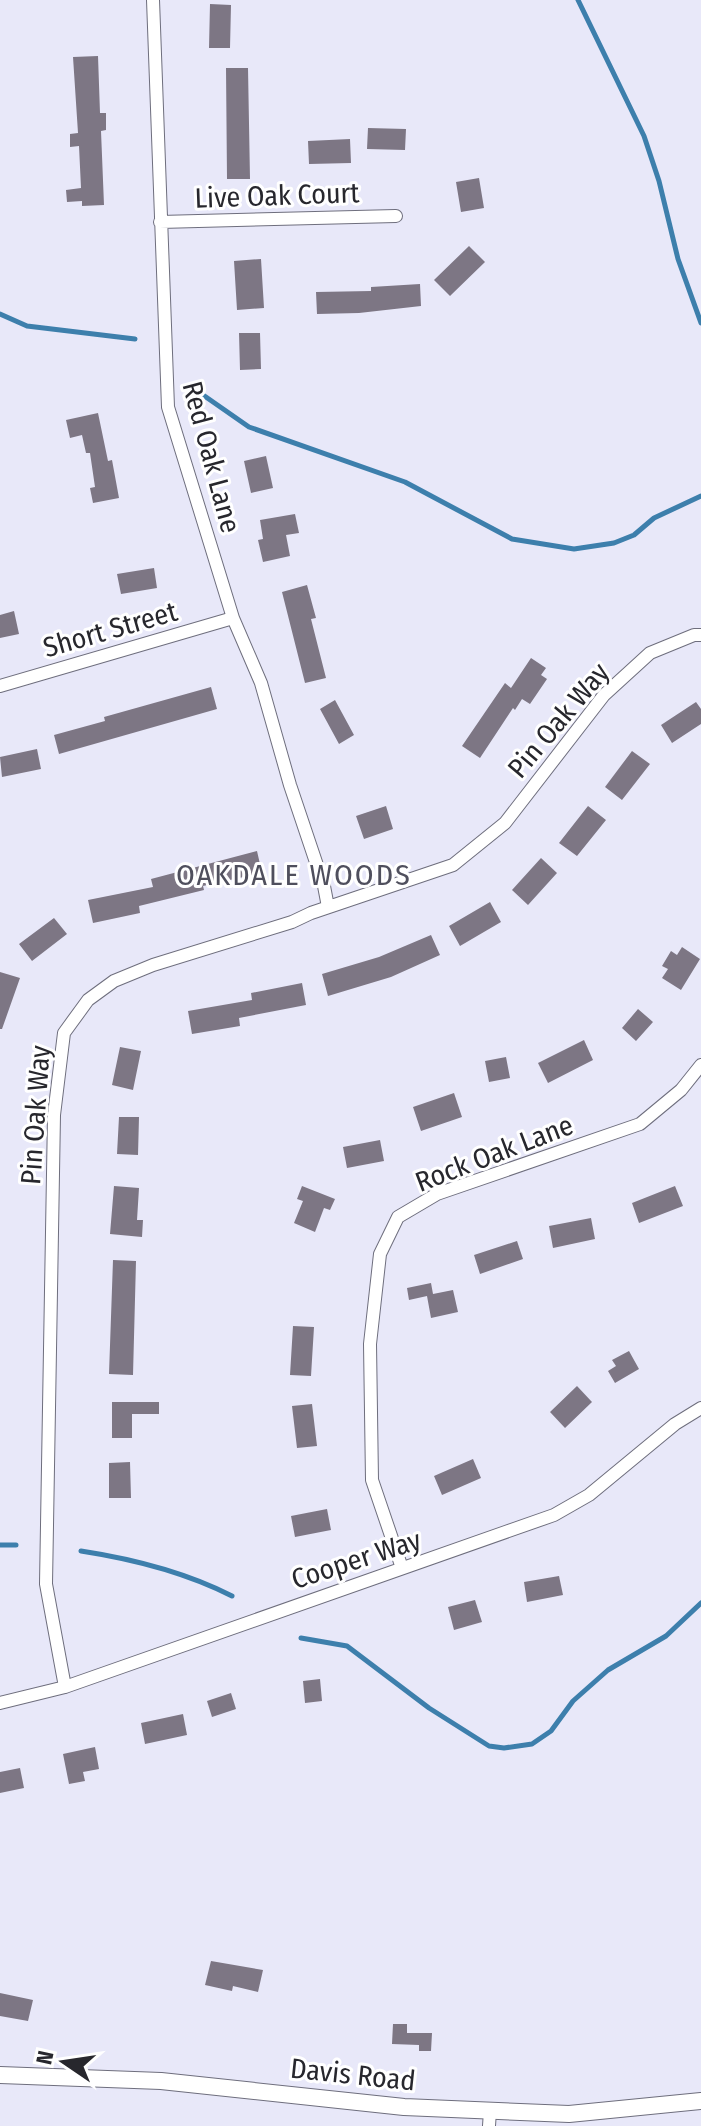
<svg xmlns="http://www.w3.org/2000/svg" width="701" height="2126" viewBox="0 0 701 2126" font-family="'Fira Sans Condensed',sans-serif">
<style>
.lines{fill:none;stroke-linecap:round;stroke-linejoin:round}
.stream{stroke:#3d7fac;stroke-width:5}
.building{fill:#7d7684}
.minor-casing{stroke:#6e6e7d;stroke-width:14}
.tertiary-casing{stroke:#6e6e7d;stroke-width:18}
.minor{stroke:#fff;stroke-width:12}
.tertiary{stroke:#fff;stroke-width:16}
.labels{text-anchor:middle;stroke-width:6;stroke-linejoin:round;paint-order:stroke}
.street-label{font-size:28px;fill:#27272d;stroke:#fff}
.neighbourhood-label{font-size:30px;letter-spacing:2px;fill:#4f4f5d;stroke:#fff}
</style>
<rect width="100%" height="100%" fill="#e8e8f9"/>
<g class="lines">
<path class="stream" d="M578,0L644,136L659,181L678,259L701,323
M0,314L27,326L135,339
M193,388L249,427L405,482L512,539L574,549L614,543L634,535L654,518L701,496
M0,1545H16
M81,1551C133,1559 185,1572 232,1596
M301,1638L347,1646L429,1708L489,1746L504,1748L532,1744L551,1731L573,1701L608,1670L666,1636L701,1603"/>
</g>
<path class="building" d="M210,4L231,5L230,48H209Z
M98,56L100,113H106V130L101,131L104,205L82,206V201L67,202L66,190L81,188L79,146L70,147V134L78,133L73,57Z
M226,68H248L250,179H227Z
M368,128L406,129L405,150L367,149Z
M350,139L351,163L309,164L308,141Z
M479,178L484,208L461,212L456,182Z
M469,246L485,262L450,296L434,280Z
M261,259L264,308L237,310L234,261Z
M420,284L421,306L359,313L317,314L316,292L371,291V287Z
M239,333H260L261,369L240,370Z
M98,413L108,461L112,460L119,498L93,503L90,488L95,487L90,453H86L82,435L70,438L66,420Z
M266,456L273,488L251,493L244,461Z
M295,514L299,533L286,535L290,556L263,562L258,540L263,539L260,520Z
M154,568L157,588L121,594L117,574Z
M307,585L316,618L311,619L326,678L305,683L282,592Z
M14,611L19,634L0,638V615Z
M531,658L546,668L541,675L547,679L530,704L522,699L515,710L513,708L480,758L462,746L505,683L511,688Z
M211,687L217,709L59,754L54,735L105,721L104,717Z
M335,700L354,735L339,744L320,709Z
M696,702L701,709V724L672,743L661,725Z
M37,749L41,769L2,777L0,757Z
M632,751L650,764L622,800L605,787Z
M386,806L393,829L364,839L356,816Z
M588,806L606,820L577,856L559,843Z
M257,851L262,873L203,886L204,890L139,906L140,913L93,923L88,900L153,887L151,879Z
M541,858L557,873L528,905L512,890Z
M490,902L501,922L460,946L449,926Z
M54,918L67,934L32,961L19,944Z
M431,935L440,955L391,977L328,996L322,974L379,957Z
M682,947L700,959L681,990L662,978L668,969L662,966L671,951L677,955Z
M0,972L20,978L2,1029H0Z
M302,983L306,1005L239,1018L240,1026L192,1034L188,1011L252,1000L251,993Z
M638,1009L653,1022L636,1041L622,1028Z
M584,1040L593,1060L548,1083L538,1063Z
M120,1047L141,1051L133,1090L112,1085Z
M506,1057L510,1078L489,1082L485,1061Z
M454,1093L462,1117L421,1131L413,1107Z
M119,1117H139L138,1155L117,1154Z
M380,1140L384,1161L347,1168L343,1147Z
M114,1186L139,1188L137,1220H143L142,1237L110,1234Z
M302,1186L335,1199L330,1210L324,1208L315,1232L294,1223L303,1201L297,1199Z
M675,1186L683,1206L639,1223L632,1203Z
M591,1218L595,1239L553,1248L549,1226Z
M517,1241L523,1259L480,1274L474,1255Z
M113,1260L136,1261L133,1375L109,1374Z
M431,1283L433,1294L453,1290L458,1312L431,1318L427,1296L409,1300L407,1288Z
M293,1326L314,1327L311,1376L290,1375Z
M629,1351L639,1369L615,1383L608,1371L616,1366L612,1360Z
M577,1386L592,1402L565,1428L550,1412Z
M112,1402H159V1414H132V1438H112Z
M312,1404L317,1446L297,1448L292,1406Z
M473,1459L481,1478L442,1495L434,1476Z
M130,1462L131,1498H109V1463Z
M327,1509L331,1530L295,1537L291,1516Z
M559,1576L563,1595L527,1602L524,1582Z
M475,1600L482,1622L454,1630L448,1607Z
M320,1679L322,1701L305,1703L303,1681Z
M231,1693L236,1709L212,1717L207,1701Z
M183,1714L187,1735L145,1744L141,1723Z
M95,1747L99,1769L83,1772L85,1781L69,1784L63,1754Z
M20,1768L24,1788L0,1793V1772Z
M211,1961L263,1970L258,1992L233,1986L232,1991L205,1985Z
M0,1993L33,2000L28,2021L0,2016Z
M393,2024H407V2033H432L431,2051H419V2045L392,2044Z"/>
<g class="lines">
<defs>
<path id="minor" d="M153,0L168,407L233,618L261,683L290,785L324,886L328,907
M160,222L396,216
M0,686L233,618
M402,1568L372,1480L370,1344L380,1254L398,1217L437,1194L640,1124L681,1090L701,1065
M65,1687L46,1584L54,1115L64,1033L88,1000L114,981L153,965L292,922L311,913L453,865L505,823L604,695L650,653L694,635H701
M0,1703L65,1687L554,1515L589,1495L675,1424L701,1408
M489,2126L490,2111"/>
<path id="tertiary" d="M0,2075L161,2081L404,2107L569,2114L701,2101"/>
</defs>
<use href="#minor" class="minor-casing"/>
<use href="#tertiary" class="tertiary-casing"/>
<use href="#minor" class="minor"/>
<use href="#tertiary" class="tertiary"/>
</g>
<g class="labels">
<g class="street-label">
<text transform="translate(277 195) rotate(-2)" y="10">Live Oak Court</text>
<text transform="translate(212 457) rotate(75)" y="10">Red Oak Lane</text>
<text transform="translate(110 629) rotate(-16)" y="10">Short Street</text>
<text transform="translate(558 720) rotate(-50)" y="10">Pin Oak Way</text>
<text transform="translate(35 1115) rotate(-86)" y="10">Pin Oak Way</text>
<text transform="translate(494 1153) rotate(-21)" y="10">Rock Oak Lane</text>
<text transform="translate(356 1559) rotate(-18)" y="10">Cooper Way</text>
<text transform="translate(353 2074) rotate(6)" y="10">Davis Road</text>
</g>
<g class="neighbourhood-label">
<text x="294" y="885">OAKDALE WOODS</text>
</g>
</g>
<g transform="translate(64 2062) rotate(283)" stroke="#ffffff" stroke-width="6" paint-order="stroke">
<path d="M0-6L14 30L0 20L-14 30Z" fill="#27272d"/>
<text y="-12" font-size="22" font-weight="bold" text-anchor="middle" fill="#27272d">N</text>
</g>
</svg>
